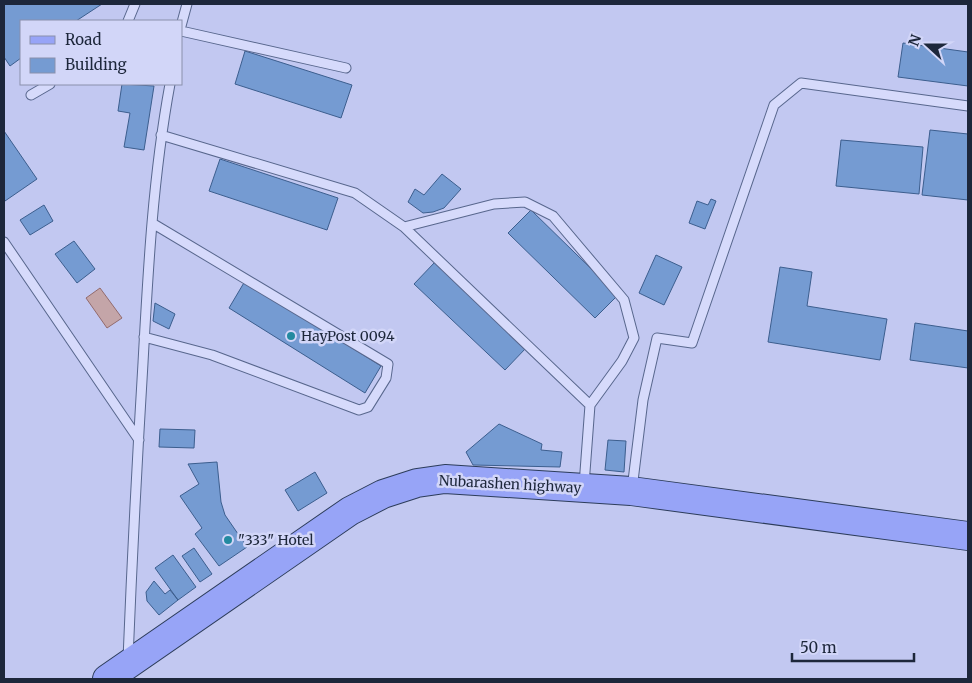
<svg xmlns="http://www.w3.org/2000/svg" width="972" height="683" viewBox="0 0 972 683" font-family="Merriweather,serif">
<style>
.water{fill:#c4a5a8;stroke:#936b6d}
.building{fill:#759bd2;stroke:#3c5e8e}
.lines{fill:none;stroke-linecap:round;stroke-linejoin:round}
.lane-casing{stroke:#58678d;stroke-width:11}
.primary-casing{stroke:#2c3c5a;stroke-width:30}
.lane{stroke:#d6dafb;stroke-width:9}
.primary{stroke:#97a4f7;stroke-width:28}
.poi-dot{fill:#238aa0;stroke:#d2d6f8;stroke-width:2}
.labels{text-anchor:middle;stroke-width:5;stroke-linejoin:round;paint-order:stroke}
.poi-label{font-size:14px;fill:#1d273b;stroke:#d2d6f8;text-anchor:start}
.street-label{font-size:14px;fill:#1d273b;stroke:#d2d6f8}
</style>
<rect width="100%" height="100%" fill="#c2c8f1"/>
<path class="water" d="M100,288L122,318L107,328L86,298Z"/>
<path class="building" d="M4,4H102L76,21H21V58L10,66L4,57Z
M903,43L968,52V86L898,77Z
M245,51L352,85L341,118L235,84Z
M122,84L154,86L144,150L124,147L130,113L118,111Z
M930,130L968,134V200L922,195Z
M4,131L37,179L5,201L4,198Z
M841,140L923,147L919,194L836,186Z
M220,159L338,198L327,230L209,191Z
M442,174L461,189L444,208L433,212L423,213L408,202L415,189L424,195Z
M711,199L716,201L705,229L689,223L697,201L708,205Z
M44,205L53,221L30,235L20,220Z
M531,210L618,295L595,318L508,233Z
M74,241L95,269L77,283L55,254Z
M656,255L682,267L664,305L639,293Z
M435,262L526,348L505,370L414,284Z
M780,267L812,272L807,306L887,319L880,360L768,342Z
M245,281L381,366L365,393L229,308Z
M155,303L175,314L169,329L153,321Z
M915,323L968,331V368L910,360Z
M499,424L542,444L541,450L562,452L560,467L473,465L466,452Z
M160,429L195,430L194,448L159,447Z
M608,440L626,441L624,472L605,470Z
M217,462L221,502L225,515L247,547L219,566L195,534L202,528L180,496L199,484L188,464Z
M315,472L327,493L298,511L285,490Z
M194,548L212,574L200,582L182,556Z
M173,555L196,587L178,600L155,568Z
M154,581L165,594L170,590L178,600L159,615L147,601L146,592Z"/>
<g class="lines">
<defs>
<path id="lane" d="M128,21L135,4
M181,26L187,4
M181,31L346,68
M31,95L50,84
M161,135L355,193L404,227L590,405L584,485
M404,227L494,204L525,202L553,216L624,300L634,338L622,361L590,405
M4,242L139,440
M144,337L212,355L359,410L368,407L386,378L388,364L152,223
M632,489L643,400L657,338L692,343L774,105L801,83L968,106
M128,659C132,560 137,462 143,363C148,270 153,176 170,84"/>
<path id="primary" d="M107,679L350,511L383,494L417,483L445,479L631,491L968,536"/>
</defs>
<use href="#lane" class="lane-casing"/>
<use href="#primary" class="primary-casing"/>
<use href="#lane" class="lane"/>
<use href="#primary" class="primary"/>
</g>
<g class="poi-dot">
<circle cx="291" cy="336" r="5"/>
<circle cx="228" cy="540" r="5"/>
</g>
<g class="labels">
<g class="poi-label">
<text x="301" y="341">HayPost 0094</text>
<text x="238" y="545">"333" Hotel</text>
</g>
<g class="street-label">
<text transform="translate(510 484) rotate(3)" y="5">Nubarashen highway</text>
</g>
</g>
<rect width="972" height="683" fill="none" stroke="#1d273b" stroke-width="10"/>
<rect x="20" y="20" width="162" height="65" fill="#d2d6f8" stroke="#8a90ac"/>
<rect x="30" y="36" width="25" height="8" fill="#97a4f7" stroke="#8a90ac"/>
<text x="65" y="45" font-size="15" fill="#1d273b">Road</text>
<rect x="30" y="58" width="25" height="15" fill="#759bd2" stroke="#8a90ac"/>
<text x="65" y="70" font-size="15" fill="#1d273b">Building</text>
<g transform="translate(927 45) rotate(291)" stroke="#d2d6f8" stroke-width="4" paint-order="stroke">
<path d="M0-4L9 19L0 12L-9 19Z" fill="#1d273b"/>
<text y="-8" font-size="14" font-weight="bold" text-anchor="middle" fill="#1d273b">N</text>
</g>
<path d="M792 653v8h122v-8" fill="none" stroke="#1d273b" stroke-width="2.5"/>
<text x="800" y="653" font-size="15" fill="#1d273b" stroke="#d2d6f8" stroke-width="4" paint-order="stroke">50 m</text>
</svg>
